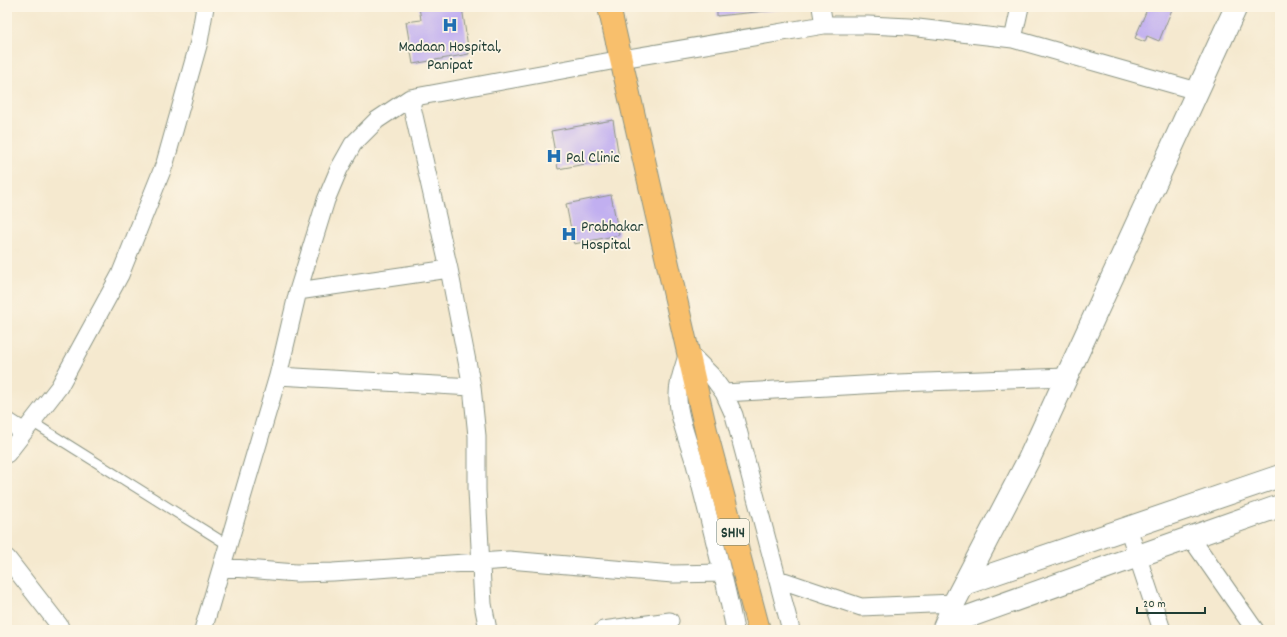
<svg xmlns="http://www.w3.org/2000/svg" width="1287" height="637" viewBox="0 0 1287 637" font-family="Dekko,sans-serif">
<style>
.building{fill:#c1aff0}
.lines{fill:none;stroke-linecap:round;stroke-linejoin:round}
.service-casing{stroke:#8a9382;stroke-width:11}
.minor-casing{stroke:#8a9382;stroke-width:19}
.tertiary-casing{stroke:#8a9382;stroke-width:24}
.primary-casing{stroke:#8a9382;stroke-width:24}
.service{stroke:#fff;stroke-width:9}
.minor{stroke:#fff;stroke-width:17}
.tertiary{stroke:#fff;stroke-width:22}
.primary{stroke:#f8bf6c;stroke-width:22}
.labels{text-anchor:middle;stroke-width:3.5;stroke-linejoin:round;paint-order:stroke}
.shield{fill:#fcf5e5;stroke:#617469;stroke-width:1}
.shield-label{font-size:15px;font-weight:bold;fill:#1f3d34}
.poi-label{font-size:16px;fill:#1f3d34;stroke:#fcf5e5;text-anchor:start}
</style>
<rect width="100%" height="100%" fill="#fcf5e5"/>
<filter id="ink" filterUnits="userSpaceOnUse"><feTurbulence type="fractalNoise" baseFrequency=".025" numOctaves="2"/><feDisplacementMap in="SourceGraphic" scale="8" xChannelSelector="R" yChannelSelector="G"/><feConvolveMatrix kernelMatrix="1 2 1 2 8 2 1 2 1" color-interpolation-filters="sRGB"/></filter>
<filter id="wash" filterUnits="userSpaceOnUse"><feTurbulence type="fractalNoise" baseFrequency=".012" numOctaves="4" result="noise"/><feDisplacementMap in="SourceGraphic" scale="16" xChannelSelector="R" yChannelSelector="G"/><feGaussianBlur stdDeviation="0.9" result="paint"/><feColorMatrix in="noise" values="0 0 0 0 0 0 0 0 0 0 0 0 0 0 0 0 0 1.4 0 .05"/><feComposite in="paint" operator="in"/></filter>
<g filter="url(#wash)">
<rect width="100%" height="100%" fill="#f5e9cf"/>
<g id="blocks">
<path class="building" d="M419,7H462L469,54L413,64L406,22L421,20Z
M717,7H786V9L717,16Z
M1148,7H1173L1159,41L1147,36L1145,42L1135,38Z
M613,120L619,158L558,169L551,131Z
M611,195L619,235L574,244L566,204Z"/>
</g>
</g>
<g filter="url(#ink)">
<use href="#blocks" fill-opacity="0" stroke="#8a9382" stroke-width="1"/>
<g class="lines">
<defs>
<path id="service" d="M32,422L228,545"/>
<path id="minor" d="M821,7L824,25
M1013,39L1020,7
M410,98L449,269L472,387L477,436V490L483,604L488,630
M298,291L449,269
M278,376L472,387
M724,393L898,383L1066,377
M7,421L24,432
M7,454L59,387L120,275L165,163L199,42L205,7
M1128,528L1162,630
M1191,538L1255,630
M7,558L59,625L61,630
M222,567L296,573L333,572L509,560L673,574L723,573
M778,579L861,607L954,603
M203,630L278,376L298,291L326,200L339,169L353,144L377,120L410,98L622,59L824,25H868L909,27L1013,39L1197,91
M603,630L670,621
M735,630C724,574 709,519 695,464C689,443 679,421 678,399C677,383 684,367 688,352L711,375L724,393L734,415L791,630"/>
<path id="tertiary" d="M964,584L1280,476
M945,625L1138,556L1280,506
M943,630L954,603L1029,459L1236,7"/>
<path id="primary" d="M609,7L707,435L759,630"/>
</defs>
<use href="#service" class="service-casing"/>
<use href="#minor" class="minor-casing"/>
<use href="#tertiary" class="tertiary-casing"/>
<use href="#primary" class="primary-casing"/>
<use href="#service" class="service"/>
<use href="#minor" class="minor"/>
<use href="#tertiary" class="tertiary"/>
<use href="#primary" class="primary"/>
</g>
</g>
<defs>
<symbol id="hospital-bare" viewBox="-9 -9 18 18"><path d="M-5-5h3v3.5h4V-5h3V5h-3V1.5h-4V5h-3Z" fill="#1f6fb2" stroke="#fcf5e5" stroke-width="2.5" paint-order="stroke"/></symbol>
</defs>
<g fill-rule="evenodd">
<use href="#hospital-bare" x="439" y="14" width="22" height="22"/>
<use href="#hospital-bare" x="543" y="145" width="22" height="22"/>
<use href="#hospital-bare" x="558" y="223" width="22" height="22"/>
</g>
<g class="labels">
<rect class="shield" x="717" y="519" width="32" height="26" rx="3"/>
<g class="shield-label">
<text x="733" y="537">SH14</text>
</g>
<g class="poi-label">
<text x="450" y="51" text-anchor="middle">Madaan Hospital,<tspan x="450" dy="18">Panipat</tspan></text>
<text x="566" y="162">Pal Clinic</text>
<text x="581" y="231">Prabhakar<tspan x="581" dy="18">Hospital</tspan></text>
</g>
</g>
<rect width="1287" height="637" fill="none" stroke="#fcf5e5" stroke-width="24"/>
<path d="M1137 607v6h68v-6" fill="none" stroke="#1f3d34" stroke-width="2"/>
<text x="1143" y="607" font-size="12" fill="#1f3d34" stroke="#fcf5e5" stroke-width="3" paint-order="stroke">20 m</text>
</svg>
